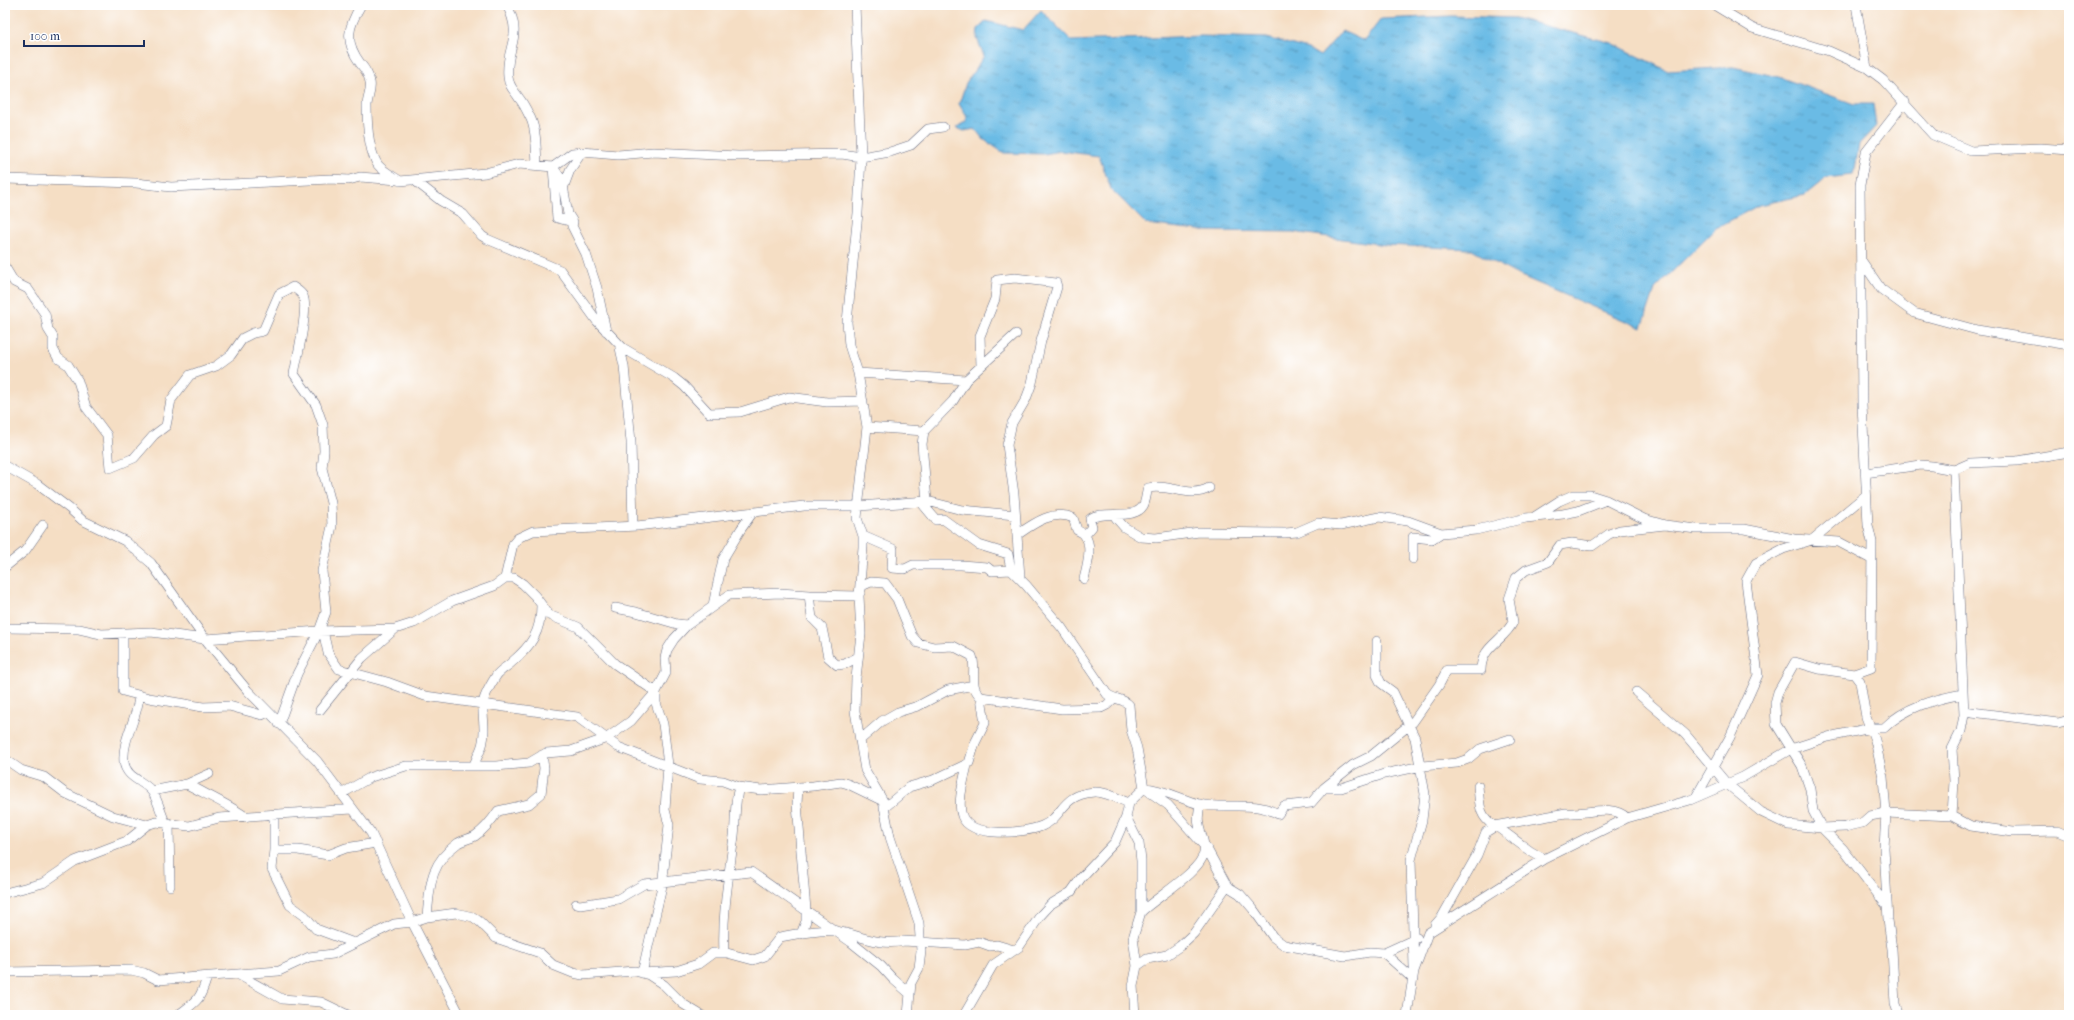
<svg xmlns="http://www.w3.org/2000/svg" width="2074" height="1020" viewBox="0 0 2074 1020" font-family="'IM FELL French Canon',serif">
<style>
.water{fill:url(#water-ripples);stroke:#4275a2}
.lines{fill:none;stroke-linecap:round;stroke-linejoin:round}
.street-casing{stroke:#676c82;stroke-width:10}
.street{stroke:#fff;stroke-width:9}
</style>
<defs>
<pattern id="water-ripples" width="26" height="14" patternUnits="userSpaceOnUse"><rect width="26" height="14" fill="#6abbe5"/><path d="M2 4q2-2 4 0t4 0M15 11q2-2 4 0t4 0" fill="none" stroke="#5698bd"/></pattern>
</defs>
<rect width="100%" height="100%" fill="#fff"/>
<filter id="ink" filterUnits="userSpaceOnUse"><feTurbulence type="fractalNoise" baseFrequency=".025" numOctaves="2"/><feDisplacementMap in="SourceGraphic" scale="8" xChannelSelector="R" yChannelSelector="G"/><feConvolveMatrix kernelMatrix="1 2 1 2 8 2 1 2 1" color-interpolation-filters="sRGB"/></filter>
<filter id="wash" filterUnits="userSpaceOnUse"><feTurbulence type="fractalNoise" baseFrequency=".012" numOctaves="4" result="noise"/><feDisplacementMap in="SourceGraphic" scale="16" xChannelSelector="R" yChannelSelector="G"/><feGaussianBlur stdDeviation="0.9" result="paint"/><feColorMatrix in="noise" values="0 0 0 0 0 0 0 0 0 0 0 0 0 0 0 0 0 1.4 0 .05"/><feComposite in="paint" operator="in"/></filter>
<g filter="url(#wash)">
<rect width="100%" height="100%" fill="#f5dec4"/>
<path class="water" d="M1041,10L1072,41L1201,36L1267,38L1308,49L1320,56L1342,31L1364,41L1381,19L1451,16L1515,18L1612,43L1668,71L1733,67L1779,77L1854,104H1873L1876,126L1859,144L1855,169L1852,175L1826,178L1805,195L1759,205L1716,228L1655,289L1642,328L1514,273L1470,249L1386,245L1293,232L1207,231L1146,224L1111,189L1099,156L1061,151L1044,154L1004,153L983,139L975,129L964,131L957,128L966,122L967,117L959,104L966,83L984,56L977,38L978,29L986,21L1023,30Z"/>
</g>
<g filter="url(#ink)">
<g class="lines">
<defs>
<path id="street" d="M361,5C348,27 344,41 360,63C365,69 369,75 370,82C372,90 367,98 367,106C367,124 368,150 378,165C384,172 393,176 400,181L485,173L519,164L553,167L572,153L582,152L618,155L653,152L738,156L842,154L861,157L890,152L911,145L928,129L943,127
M507,5C524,39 505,46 508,77C509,87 514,90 519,98C524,104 528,113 531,119C537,133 536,151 537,165
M855,5L861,157L858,213L847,322L849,345L858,373L867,427L857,518L863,536V547L859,596L861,634L856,678L855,711L865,770L883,801L890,837L919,923L921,951L919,968L911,983L908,1015
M1714,5L1752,28L1829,51L1867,68L1883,80L1933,135L1971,151L2040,148L2069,150
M1856,5L1867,68
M553,167L562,180L568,214L573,222L572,226L586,254L597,288L606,331
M553,167L557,218L573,222
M5,179L136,183L171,187L330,179L349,180L360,177L398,180
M414,180L441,201L463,214L482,236L487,239L560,270L597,321L623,348L674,378L684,386L709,413L740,412L789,397L827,402L863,401
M564,186L570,170L582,152
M1861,260L1881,289L1914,313L1977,330L2069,345
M5,267L14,282L28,289L45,314L48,329L53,337V349L58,358L68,365L78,381L86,407L107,435L110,468L134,458L154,435L166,426L171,400L190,375L216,366L231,355L243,338L253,333L263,331L279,294L293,287C297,290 301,292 303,296C309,309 297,358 294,374L316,405L323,425L324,451L322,468L331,503L332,526L322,571L326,612L319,631L297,674L279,724
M620,348L624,366L631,442L633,526
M981,366L980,336L995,299L997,280L1015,278L1056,283L1057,287L1041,341L1032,383L1026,399L1012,423L1007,445L1014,494L1020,577
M858,373L966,380
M867,427L924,431
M5,466L37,484L70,509L82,520L125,541L151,563L205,639L248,691L317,761L371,833L412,922L460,1015
M1865,473L1921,465L1932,466L1954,470L1970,463L2017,461L2069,452
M927,501L922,444L924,431L953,401L966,380L1016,334
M921,502L936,520L943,519L979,545L1008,554L1011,570L1026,585L1062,628L1107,694C1114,700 1123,698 1129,705L1131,730L1137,748L1144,788L1168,805L1207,849L1227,886L1240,894L1253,909L1273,937L1284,945L1345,956L1370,952L1384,953L1413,979
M1116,516V518L1124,527L1141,537L1156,538L1199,532L1285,533L1297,532L1318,523L1341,525L1379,517L1408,521L1441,533
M1534,517L1559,501L1573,495H1590L1606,500L1644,519L1665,525L1696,529H1744L1794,539L1839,542L1871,559
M1017,535C1033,524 1053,509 1073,518L1077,530C1080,532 1084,533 1085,536C1093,546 1087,568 1084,579
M1085,535L1092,527L1090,519C1102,509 1134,521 1143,506C1146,502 1146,493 1148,488C1169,483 1189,499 1209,488
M863,536L893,549L892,568L905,569L913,565H961L987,567L992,571L1011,570
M1413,559V537L1432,539L1441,533L1476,530L1526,518L1563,514L1578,511L1606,500
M5,567L25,551L43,525
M860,593L862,586L871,582L885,583L897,599L912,636L918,643L934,647L953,646L972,656C977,669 968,686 981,697L1062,709L1101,708L1107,705L1113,699
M809,595L812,618L822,628L828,657L837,665L845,664L858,657
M859,596L809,595L780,593L729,595L687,625L674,639L667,650L665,658L666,673L656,692V703L663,724L668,765L665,810L669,825L662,886L642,973L676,971L698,964L713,953H727L753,960L765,956L780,937C797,934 817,929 835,931C858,934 879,947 904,941L965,945L979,942L990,946L997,945L1014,950
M713,605L723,559L741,529L753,512
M615,608L636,612L677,624L687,625
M5,628L79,629L101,634L151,632L205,639L319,631L395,629L414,623L452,601L494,586L505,578L513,544L518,538L533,531L637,526L804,506H859L927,501L962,510L1015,515
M323,631L328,653L339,669L387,682L425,696L577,717L618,747L700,779L723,781L739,787L761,790L813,786L841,782L848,784L883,801
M123,633V691L149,698L203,707L229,706L262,715L268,712
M1377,641V675L1381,683L1393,692L1415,738L1425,794L1422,820L1411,860L1414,968
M1854,674L1871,668L1872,542L1868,525L1862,405L1860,185L1866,152L1905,102
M1636,692L1685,734L1727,784L1761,812L1788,825L1822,828L1845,827L1862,823L1870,816L1886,813L1884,848L1888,920L1892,949L1895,1004L1899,1015
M139,696C138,718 122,738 124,762C126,779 146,781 153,793C158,801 161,813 165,822
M320,710L362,658L395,629
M1964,711L2058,723L2069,720
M860,740L882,721L898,712L918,706L948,690L974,685
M5,759L21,770L44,777L65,793L113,816L147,825
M967,765C964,780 957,802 962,816C971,839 1024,833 1042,826C1064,817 1060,795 1094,792C1105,791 1118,799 1129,803
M474,766C476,757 482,750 483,741C486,728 482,717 483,704C484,695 491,684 496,676C499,671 507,667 512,662C531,646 541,632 541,606
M187,784C207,795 228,804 246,817
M1478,786C1480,804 1478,815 1494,826L1566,813C1586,815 1612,803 1627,818
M798,787L797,804L806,910V921L801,934
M1324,788L1353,765L1371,756L1413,722L1439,685L1447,670H1481C1481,646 1504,641 1513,622L1509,599L1516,578L1526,570L1548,562L1560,545L1572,543L1592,546L1609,534L1620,530L1665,525
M152,791L187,784L209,774
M341,794L371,777L406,766H496L529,763L546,753L571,751L607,738L631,721L656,692L615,664L578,627L549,615L535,596L523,584L514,578H505
M1696,797L1730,737L1758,675L1746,581L1756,563L1783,549L1812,540L1866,495
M884,808L909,787L933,780L969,763L975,743L985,723L981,697
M274,816V850L272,869L290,905L305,916L316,929L354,943
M1952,816L1954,781L1952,749L1961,731L1964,715L1954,470
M1126,817L1139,843L1141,861V912L1133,938L1137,966L1133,986L1135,1015
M169,823L170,886
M274,850H298L328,855L346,848L376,843
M5,893L43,883L75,861L127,841L147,825L156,822L189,826L219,818L352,809
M576,904L580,905L618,899L644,884L751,872L851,942L881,966L893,979L909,993
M1887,906L1843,849L1822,828L1813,811L1810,789L1802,766L1776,724L1775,703L1778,692L1795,662L1819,669L1854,674L1860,682L1866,717L1875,740L1883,777L1886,813L1952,816L1971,826L2013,832L2057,831L2069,836
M1141,912C1155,898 1202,871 1204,852C1206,843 1200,834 1199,825C1197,818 1199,811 1200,804
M427,917C430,886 429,864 458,843C463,840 469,839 475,836C484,830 492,820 498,811L529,804L541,794L544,768L542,755
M1435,925L1442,917L1477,855L1486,832L1496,826L1530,851L1544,859
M724,953C722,913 729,875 734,836C736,819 734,804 739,787
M1384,953L1417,938
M1137,966L1147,959L1167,955L1180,946L1194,933L1227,886
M5,972L131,970L144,973L158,980L279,971L309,957L333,954L394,924L412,922L427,917L456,913L473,917L480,922L496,938L540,953L553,965L573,973L583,975L635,971L649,975L664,985L683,1004L701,1015
M239,975L282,999L321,1002L348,1015
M178,1015C197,1001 200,1001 207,977
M964,1015L993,965L1019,947L1040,916L1051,904L1071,892L1081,878L1115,842L1126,817L1129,803L1144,788C1164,789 1180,799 1199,804C1225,810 1255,800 1278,814L1284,806L1311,803L1324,788H1341L1384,774L1422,766L1457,763L1468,759L1480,749L1510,739
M1407,1015L1414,971L1428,933L1544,859L1627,818L1690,800L1743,777L1791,749L1828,737L1871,728H1884C1905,707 1935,699 1963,694"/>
</defs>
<use href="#street" class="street-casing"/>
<use href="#street" class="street"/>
</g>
</g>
<rect width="2074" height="1020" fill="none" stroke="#fff" stroke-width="20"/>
<path d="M24 40v6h120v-6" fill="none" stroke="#1b2f5e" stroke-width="2"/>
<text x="30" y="40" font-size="12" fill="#1b2f5e" stroke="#ffffff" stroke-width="3" paint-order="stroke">100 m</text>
</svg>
